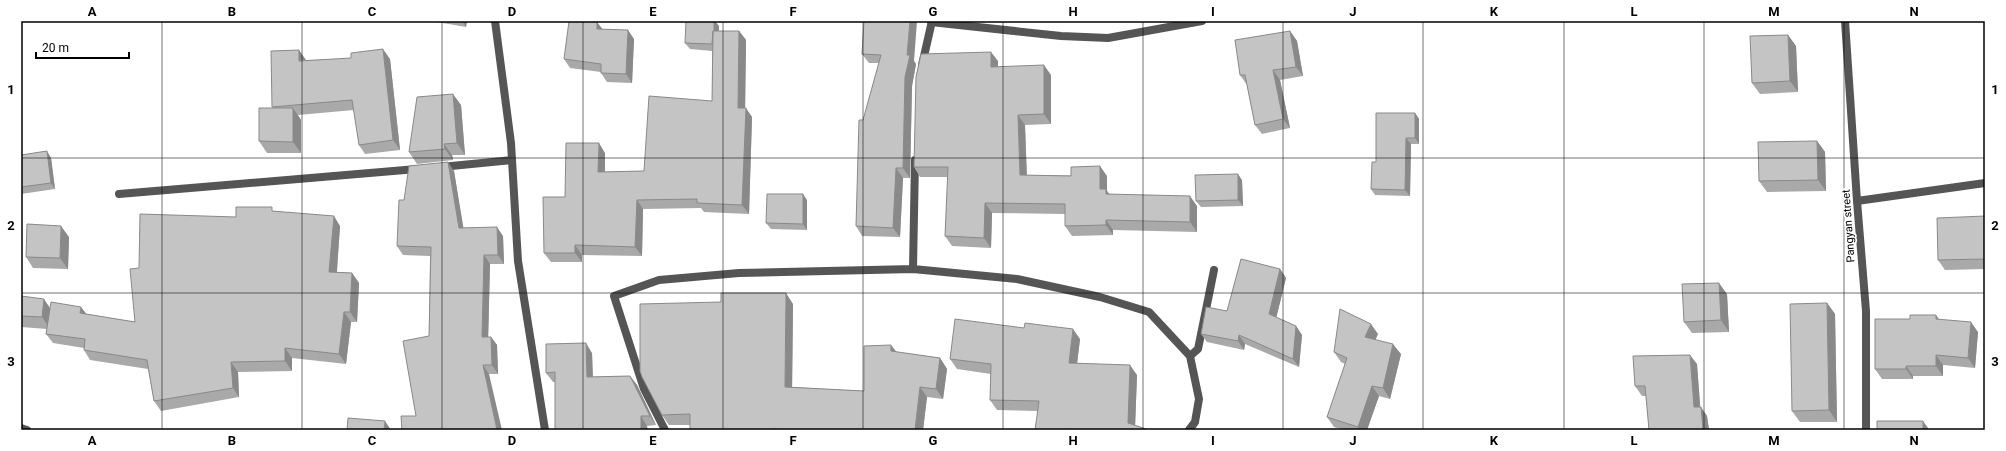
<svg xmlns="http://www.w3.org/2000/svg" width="2006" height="451" viewBox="0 0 2006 451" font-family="Roboto,sans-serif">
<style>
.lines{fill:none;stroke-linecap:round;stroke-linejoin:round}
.street{stroke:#555;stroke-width:8}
.wall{fill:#a9a9a9}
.shaded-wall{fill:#898989}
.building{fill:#c4c4c4;stroke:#898989}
.grid{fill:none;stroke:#000;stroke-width:1;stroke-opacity:0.55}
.labels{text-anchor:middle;stroke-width:3.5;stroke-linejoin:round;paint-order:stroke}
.street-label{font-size:11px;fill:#000;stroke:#fff}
.neatline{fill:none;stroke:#000;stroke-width:1.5}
.grid-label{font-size:13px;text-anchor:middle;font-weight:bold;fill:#000}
</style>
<rect width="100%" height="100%" fill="#fff"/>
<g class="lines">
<path class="street" d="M495,21L511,143L518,261L545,430
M1845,21L1857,201L1866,311V430
M931,22L1061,36L1108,38L1202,21
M922,65L932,21
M441,167L512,160
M119,194L417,169
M1857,201L1985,183
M913,269L915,160
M1190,356L1198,349L1214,270
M21,428L27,430
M665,430L644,389L614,296L659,280L739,273L913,269L1017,279L1100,297L1149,312L1190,356L1199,399L1195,422L1189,430"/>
</g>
<path class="wall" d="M431,21H467L466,27Z
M864,21L914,61L916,64L912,86L910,178H903L900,237L862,236L856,226L863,120L879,63H869L862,54Z
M719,26V31H739L746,40L745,108L752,117L749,214L704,212L701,208L643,209L642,256L582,255V262H551L544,253L565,197L605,153V172L644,171L712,101V51L690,49L685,43Z
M602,29L634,39L632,83L607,82L601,73V72L570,68L564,59Z
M1290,31L1297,41L1303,76L1280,80L1290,128L1262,134L1255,125L1247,85L1240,75Z
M1788,35L1796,46L1798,92L1760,94L1752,83Z
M390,59L400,150L365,154L359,145L354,110L298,115L301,120V153H267L259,141L273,108L272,107L306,60Z
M998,61V67L1051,75V124L1025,125L1027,175L1107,176V191L1109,194L1197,206V232L1113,230V235L1072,236L1065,226V214L992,213L991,248L952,246L945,236L948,177H920L914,167Z
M461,105L465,155H452L453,160L417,164L409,152Z
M1415,113L1419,119V144H1411L1410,196L1375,195L1371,189L1376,162Z
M1817,141L1825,152L1826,191L1767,192L1759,181Z
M21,155L51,158L55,189L21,194Z
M454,171L463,228L503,236L504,264H490L488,337H491L497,345L498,374H489L416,416L429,336L430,256L403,255L397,246L404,200Z
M1242,180L1243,206L1201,207L1196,201Z
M807,200V230L771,229L766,223Z
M275,211L340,226L337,272L352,273L359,283L357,322H351L346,364L292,358V371L238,372L239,397L161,411L154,401L148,369L90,360L84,350V348L53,343L46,334L47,329L21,327V296L50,308L86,314L135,322L139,268L236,217Z
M1985,216V269L1945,270L1938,260Z
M69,237L68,269L33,268L26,257Z
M1280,269L1286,278L1276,318L1296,326L1302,335L1299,367L1245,344L1244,350L1207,342L1201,334L1227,311Z
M1727,294L1729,332L1692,333L1684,322Z
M1827,303L1835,314L1837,422H1800L1792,411Z
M793,304L792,387L864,391L896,352L940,358L947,369L943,399L927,397L923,430H690V425H669L662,415Z
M1939,320L1978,332L1975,368L1943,365V376H1913V379H1882L1875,369Z
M1024,328L1080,339L1077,363L1137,375L1135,425L1149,430H1035L1038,411L997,410L990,400L991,374L957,369L950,359Z
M1378,334L1375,340L1401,354L1390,399L1379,396L1367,430H1344L1334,427L1327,417L1345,364L1341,362L1334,352Z
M592,353L593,377L630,376L637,385L656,425L647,426L555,382H553L546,373Z
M1697,364L1700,407L1707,416L1709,430H1649L1646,396H1642L1635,386Z"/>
<path class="shaded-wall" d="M462,21H467L466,27Z
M714,21H715L719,26L718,51L713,45Z
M910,21H917L914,61L916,64L912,86L910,178L903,168L905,77Z
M597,22L604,31L597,29Z
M628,30L634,39L632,83L626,74Z
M739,31L746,40L745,117L738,108Z
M1290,31L1297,41L1303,76L1296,67Z
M1788,35L1796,46L1798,92L1790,81Z
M383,49L390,59L400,150L393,140Z
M299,50L306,60L299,61Z
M991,52L998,61V77L991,67Z
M1044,65L1051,75V124L1044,114Z
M1273,70L1280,80L1290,128L1283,119Z
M453,94L461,105L465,155L457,143Z
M293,108L301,120V153L293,142Z
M746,108L752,117L749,214L742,205Z
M1415,113L1419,119V144L1415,138Z
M1018,115L1025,125L1027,185L1020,175Z
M1406,138L1411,144L1410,196L1405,190Z
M1817,141L1825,152L1826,191L1818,180Z
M599,143L605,153V181L598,172Z
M444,144L452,155L453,160L445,149Z
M47,151L51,158L55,189L51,183Z
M448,162L454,171L465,237L459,228Z
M1100,166L1107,176V191L1113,199L1100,189Z
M896,168L903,178L900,237L893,228Z
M1238,174L1242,180L1243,206L1238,200Z
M803,194L807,200V230L803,224Z
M1190,196L1197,206V232L1190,222Z
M637,200L643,209L642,256L635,247Z
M985,203L992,213L991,248L984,238Z
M334,216L340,226L336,282L329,272Z
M1106,220L1113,230V235L1106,225Z
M61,226L69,237L68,269L60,258Z
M497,227L503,236L504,264L498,255Z
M575,245L582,255V262L575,253Z
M484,255L490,264L488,346L482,337Z
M1280,269L1286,278L1275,323L1269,314Z
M352,273L359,283L357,322L350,312Z
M1719,283L1727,294L1729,332L1721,320Z
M786,293L793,304L792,397L785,387Z
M44,299L52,311L50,329L42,317Z
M1827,303L1835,314L1837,422L1829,410Z
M81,307L88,316L80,313Z
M344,312L351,322L346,364L339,354Z
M1936,315L1943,325L1936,319Z
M1971,322L1978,332L1975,368L1968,358Z
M1371,324L1378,334L1372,347L1365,337Z
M1296,326L1302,335L1299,367L1293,359Z
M1073,329L1080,339L1076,373L1069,363Z
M1239,335L1245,344L1244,350L1238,341Z
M491,337L497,345L498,374L492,365Z
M586,343L592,353L593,387L587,377Z
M1393,344L1401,354L1390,399L1383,388Z
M891,345L899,355L891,351Z
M285,348L292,358V371L285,361Z
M1690,355L1697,364L1701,417L1694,407Z
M1936,355L1943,365V376L1936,366Z
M940,358L947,369L943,399L936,389Z
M231,362L238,372L239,397L233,388Z
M483,365L489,374L502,430H497Z
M1130,365L1137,375L1135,430L1128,423Z
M1906,366L1913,376V379L1906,369Z
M630,376L637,385L656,425L650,416Z
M1372,386L1379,396L1367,430H1360L1358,427Z
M920,387L927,397L923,430H915Z
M1701,407L1707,416L1709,430H1703Z
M641,416L647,426L648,430H641Z
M385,421L391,430H384Z
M1923,421L1928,428V430H1923Z"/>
<path class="building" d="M569,21H587L597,22V29L628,30L626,74L601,73V64L564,59Z
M686,21H714V31H713L712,44L685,43Z
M864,21H910L907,55H910L905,77L903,168H896L893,228L856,226L859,120H863L881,55L862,54Z
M713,31H739L738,108H746L742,205L697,203V199L637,200L635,247L575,245V253H544L543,197H565L566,143H599L598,172L644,171L649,96L712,101Z
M1290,31L1296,67L1273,70L1283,119L1255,125L1245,75H1240L1235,40Z
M1788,35L1790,81L1752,83L1750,36Z
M383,49L393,140L359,145L352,100L272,107L271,51L299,50V61L351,58V53Z
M991,52V67L1044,65V114L1018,115L1020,175L1071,176V167L1100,166V189H1106V194L1190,196V222L1106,220V225L1065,226V204L985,203L984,238L945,236L948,167H914L916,77L921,54Z
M453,94L457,143L444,144L445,149L409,152L417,97Z
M259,108H293V142L259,141Z
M1376,113H1415V138H1406L1405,190L1371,189L1372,162H1376Z
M1817,141L1818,180L1759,181L1758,142Z
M47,151L51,183L21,187V155Z
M448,162L459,228L497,227L498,255H484L482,337H491L492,365H483L497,430H402L401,416H416L403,341L429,336L431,247L397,246L399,200H404L409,166Z
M1238,174V200L1196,201L1195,175Z
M767,194H803V224L766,223Z
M236,207H272V211L334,216L329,272L352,273L350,312H344L339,354L285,348V361L231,362L233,388L154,401L147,360L84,350L85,339L46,334L51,302L81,307L80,313L135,322L130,269L139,268L140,214L236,217Z
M1985,216V259L1938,260L1937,218Z
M27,224L61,226L60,258L26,257Z
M1241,259L1280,269L1269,314L1296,326L1293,359L1239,335L1238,341L1201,334L1206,307L1227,311Z
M1719,283L1721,320L1684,322L1682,284Z
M721,293H786L785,387L864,391V346L891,345V351L940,358L936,389L920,387L915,430H792L773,429V430H690V414L662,415L642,377L640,371V304L721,302Z
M21,296L44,299L42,317L21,316Z
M1827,303L1829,410L1792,411L1790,304Z
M1340,309L1371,324L1365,337L1393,344L1383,388L1372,386L1358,427L1327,417L1347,358L1334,352Z
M1910,315H1936V319L1971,322L1968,358L1936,355V366H1906V369H1875V319H1910Z
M955,319L1024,328L1025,323L1073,329L1069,363L1130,365L1128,423L1149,430H1067L1064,429V430H1035L1039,401L990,400L991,364L950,359Z
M586,343L587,377L630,376L650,416H641V430H555V372L546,373V344Z
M1690,355L1694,407H1701L1703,430H1649L1645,386H1635L1633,356Z
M348,418L385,421L384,430H347Z
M1877,421H1923V430H1877Z"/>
<path class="grid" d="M162,21V430M302,21V430M442,21V430M583,21V430M723,21V430M863,21V430M1003,21V430M1143,21V430M1283,21V430M1423,21V430M1564,21V430M1704,21V430M1844,21V430M21,158H1985M21,293H1985"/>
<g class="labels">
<g class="street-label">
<text transform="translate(1848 226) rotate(-94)" y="4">Pangyan street</text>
</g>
</g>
<rect width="2006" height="451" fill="none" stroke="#ffffff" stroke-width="44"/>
<path d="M36 52v6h93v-6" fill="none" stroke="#000000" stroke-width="2"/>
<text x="42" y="52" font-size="12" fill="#000000" stroke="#ffffff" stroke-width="3" paint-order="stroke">20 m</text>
<rect x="22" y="22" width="1962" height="407" class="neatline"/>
<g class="grid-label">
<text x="92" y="16">A</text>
<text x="232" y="16">B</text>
<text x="372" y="16">C</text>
<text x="512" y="16">D</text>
<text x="653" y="16">E</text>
<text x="793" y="16">F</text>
<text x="933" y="16">G</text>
<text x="1073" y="16">H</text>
<text x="1213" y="16">I</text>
<text x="1353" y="16">J</text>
<text x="1494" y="16">K</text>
<text x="1634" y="16">L</text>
<text x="1774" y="16">M</text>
<text x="1914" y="16">N</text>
<text x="11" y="94">1</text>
<text x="1995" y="94">1</text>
<text x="11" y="230">2</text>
<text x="1995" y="230">2</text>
<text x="11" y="366">3</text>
<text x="1995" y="366">3</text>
<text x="92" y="445">A</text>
<text x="232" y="445">B</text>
<text x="372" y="445">C</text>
<text x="512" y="445">D</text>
<text x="653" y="445">E</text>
<text x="793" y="445">F</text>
<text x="933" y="445">G</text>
<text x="1073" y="445">H</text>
<text x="1213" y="445">I</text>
<text x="1353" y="445">J</text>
<text x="1494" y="445">K</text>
<text x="1634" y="445">L</text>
<text x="1774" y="445">M</text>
<text x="1914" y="445">N</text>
</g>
</svg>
